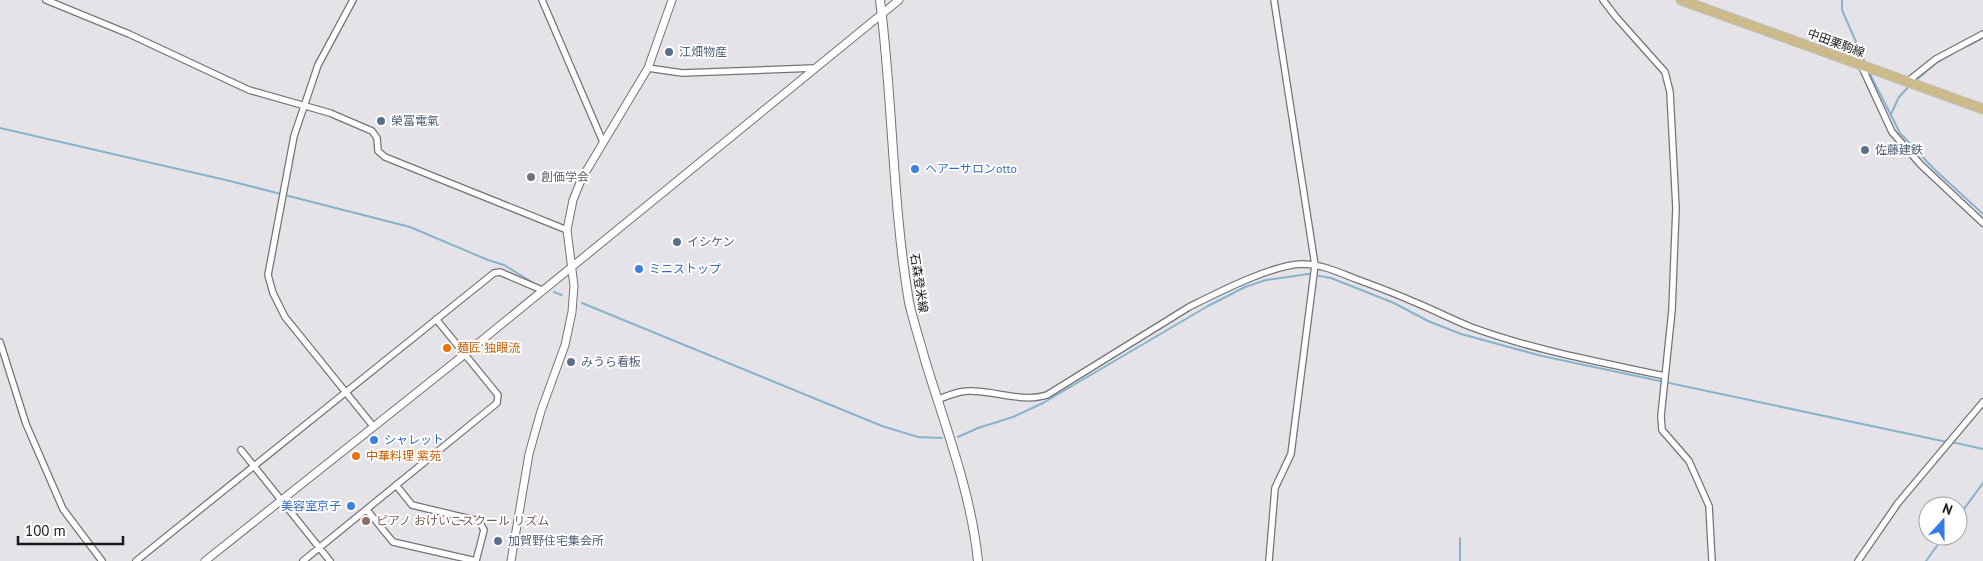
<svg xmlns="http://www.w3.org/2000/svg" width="1983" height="561" viewBox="0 0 1983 561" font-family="'PT Sans','Noto Sans JP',sans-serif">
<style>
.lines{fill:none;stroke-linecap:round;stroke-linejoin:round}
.stream{stroke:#88b3ca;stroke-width:2}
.minor-casing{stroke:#747377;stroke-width:8}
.tertiary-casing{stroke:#747377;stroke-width:9}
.secondary-casing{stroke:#747377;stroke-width:10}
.primary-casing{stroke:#bfbfbf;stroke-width:11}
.minor{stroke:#fff;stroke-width:5.5}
.tertiary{stroke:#fff;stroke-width:7}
.secondary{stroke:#fff;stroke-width:8}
.primary{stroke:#cbbb8b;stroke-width:9}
.service-dot{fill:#5c6f8a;stroke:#fff;stroke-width:2}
.shop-dot{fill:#3f7fe0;stroke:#fff;stroke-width:2}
.worship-dot{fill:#6b7280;stroke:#fff;stroke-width:2}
.food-dot{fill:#e8710a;stroke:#fff;stroke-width:2}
.education-dot{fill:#8d6e63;stroke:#fff;stroke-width:2}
.labels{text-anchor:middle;stroke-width:4;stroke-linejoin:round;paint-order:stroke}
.street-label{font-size:12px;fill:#1a191b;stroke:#fff}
.service-label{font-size:12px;fill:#4e5e75;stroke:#fff;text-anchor:start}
.shop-label{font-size:12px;fill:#366cbe;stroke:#fff;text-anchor:start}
.worship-label{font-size:12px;fill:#5b616d;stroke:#fff;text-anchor:start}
.food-label{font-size:12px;fill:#c56008;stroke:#fff;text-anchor:start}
.education-label{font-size:12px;fill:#785e54;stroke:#fff;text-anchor:start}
</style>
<rect width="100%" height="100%" fill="#e5e3e8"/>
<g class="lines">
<path class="stream" d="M1842,0V10L1864,60
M1967,46L1983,38
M1870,74L1900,133L1934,169L1983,214
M1914,82L1936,63L1952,54
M1891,114L1899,97L1910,85
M0,128L230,181L410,227L488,260L504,265L535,284
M554,292L562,295
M582,303L882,426L918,437L942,438
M958,437L978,428L1013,417L1043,403L1208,306L1245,287L1266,280L1288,277L1308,274L1331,278L1394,303L1428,321L1461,334L1542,356L1947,442
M1952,442L1983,449
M1958,517L1983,483
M1460,538V561
M1926,561L1944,536"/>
<defs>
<path id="minor" d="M46,0L129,34L249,90L330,113L372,131L377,138L378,151L385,157L567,230
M353,0L318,65L294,136L268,275L273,293L285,317L373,426
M542,0L603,142
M1603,0L1616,17L1665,72L1670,92L1676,208L1672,310L1661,416L1662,430L1689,461L1709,506L1712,561
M1861,65L1892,132L1921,165L1983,223
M648,68L682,73L815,68
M1907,82L1936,59L1983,34
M0,342L26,424L63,509L102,561
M937,400C944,397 952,394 960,392C988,387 1019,404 1047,395L1189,307C1217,293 1271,265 1302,264C1321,264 1338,272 1356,279C1375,286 1394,293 1412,301C1432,309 1451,319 1471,327C1533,350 1600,362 1665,376
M241,450L330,561
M367,510L393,542L476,561L484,530L479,521L412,505L396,485
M136,561L494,273L500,272L542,290
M303,561L497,403L498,395L436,319
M1269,561L1275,488L1291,454L1315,265L1274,0
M1858,561L1898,503L1983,402"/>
<path id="tertiary" d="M205,561L465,354L899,0
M511,561L529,454L541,411L565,345L572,312L574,286L567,230L573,200L582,178L648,68L672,0"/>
<path id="secondary" d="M880,0C893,100 892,202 909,302C913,321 920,341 925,360C945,426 971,492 978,561"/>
<path id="primary" d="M1681,0L1983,109"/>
</defs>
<use href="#minor" class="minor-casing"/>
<use href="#tertiary" class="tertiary-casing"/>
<use href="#secondary" class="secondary-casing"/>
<use href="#primary" class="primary-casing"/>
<use href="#minor" class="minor"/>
<use href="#tertiary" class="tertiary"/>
<use href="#secondary" class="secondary"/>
<use href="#primary" class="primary"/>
</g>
<g class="service-dot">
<circle cx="669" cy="52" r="5"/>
<circle cx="381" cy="121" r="5"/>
<circle cx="1865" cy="150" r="5"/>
<circle cx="677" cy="242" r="5"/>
<circle cx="571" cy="362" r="5"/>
<circle cx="498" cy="541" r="5"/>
</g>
<g class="shop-dot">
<circle cx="915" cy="169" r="5"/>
<circle cx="639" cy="269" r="5"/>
<circle cx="374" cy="440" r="5"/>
<circle cx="351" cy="506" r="5"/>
</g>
<circle class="worship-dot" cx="531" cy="177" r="5"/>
<g class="food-dot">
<circle cx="447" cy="348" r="5"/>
<circle cx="356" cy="456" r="5"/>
</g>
<circle class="education-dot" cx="366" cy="521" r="5"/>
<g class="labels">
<g class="street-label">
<text transform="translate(1836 43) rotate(20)" y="4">中田栗駒線</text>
<text transform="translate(919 283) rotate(81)" y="4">石森登米線</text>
</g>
<g class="service-label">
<text x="679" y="56">江畑物産</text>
<text x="391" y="125">榮冨電氣</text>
<text x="1875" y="154">佐藤建鉄</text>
<text x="687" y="246">イシケン</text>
<text x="581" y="366">みうら看板</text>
<text x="508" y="545">加賀野住宅集会所</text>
</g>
<g class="shop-label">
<text x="925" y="173">ヘアーサロンotto</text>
<text x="649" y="273">ミニストップ</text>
<text x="384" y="444">シャレット</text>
<text x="341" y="510" text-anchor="end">美容室京子</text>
</g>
<g class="worship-label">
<text x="541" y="181">創価学会</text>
</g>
<g class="food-label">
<text x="457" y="352">麺匠 独眼流</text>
<text x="366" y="460">中華料理 紫苑</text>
</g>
<g class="education-label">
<text x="376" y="525">ピアノ おけいこスクール リズム</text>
</g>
</g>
<g transform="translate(1943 521) rotate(21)"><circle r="24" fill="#ffffff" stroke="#a3a3a4"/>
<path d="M0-4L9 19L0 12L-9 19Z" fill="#347be8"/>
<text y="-8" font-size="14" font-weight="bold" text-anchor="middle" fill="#1a191b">N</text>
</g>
<path d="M18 536v8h105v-8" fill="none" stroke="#1a191b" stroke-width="2.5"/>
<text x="25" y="536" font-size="15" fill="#1a191b" stroke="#ffffff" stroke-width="4" paint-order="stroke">100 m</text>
</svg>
